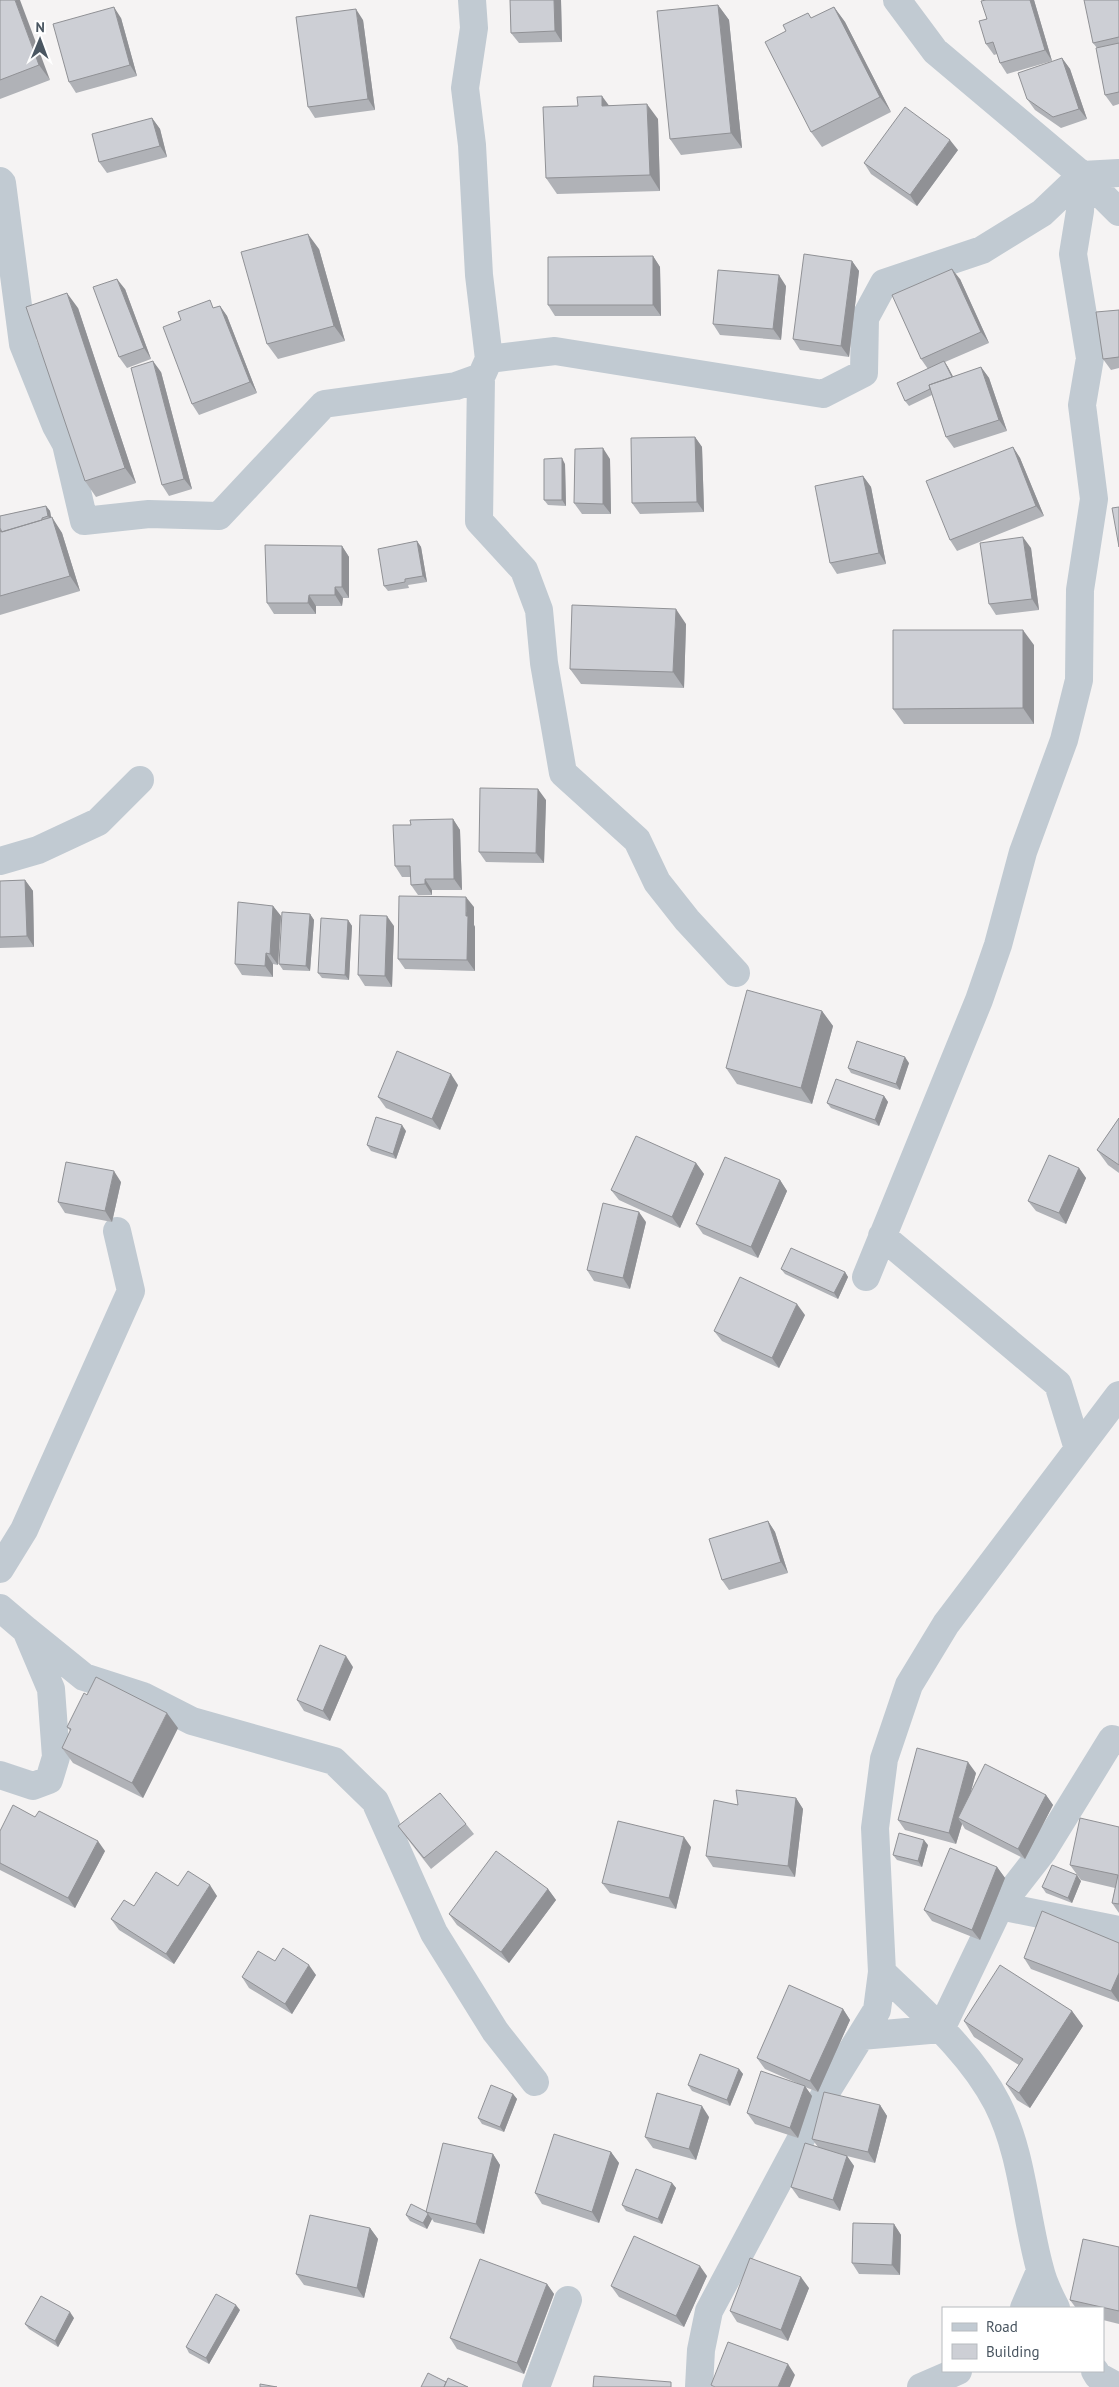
<svg xmlns="http://www.w3.org/2000/svg" width="1119" height="2387" viewBox="0 0 1119 2387" font-family="'PT Sans',sans-serif">
<style>
.lines{fill:none;stroke-linecap:round;stroke-linejoin:round}
.minor{stroke:#c1cad2;stroke-width:28}
.wall{fill:#b0b2b7}
.shaded-wall{fill:#909195}
.building{fill:#cdcfd5;stroke:#909195}
</style>
<rect width="100%" height="100%" fill="#f5f3f3"/>
<g class="lines">
<path class="minor" d="M472,0L474,28L465,88L472,145L479,275L489,359L555,351L823,394L864,373L865,318L884,283L982,250L1042,213L1082,175L1119,173
M897,0L935,51L1082,175L1119,212
M0,181L2,183L23,344L56,426L66,444L84,521L149,514L219,516L324,404L456,386L481,377L489,359
M481,377L479,521L524,570L539,610L544,663L563,773L637,840L657,882L687,920L736,973
M0,861L38,850L98,822L140,780
M882,1236L1058,1384L1078,1449
M866,1277L979,1000L998,945L1023,852L1064,740L1079,680L1080,590L1094,499L1082,405L1090,358L1073,254L1080,211L1082,175
M0,1569L24,1530L131,1291L117,1231
M0,1608L26,1630L51,1689L56,1757L49,1780L33,1786L0,1775
M26,1630L84,1677L143,1696L192,1721L334,1761L375,1801L434,1933L495,2031L535,2082
M1000,1906L1119,1930
M882,1972C923,2012 971,2052 997,2103C1023,2154 1025,2215 1040,2269C1043,2283 1050,2296 1056,2308
M861,2036L941,2029L1000,1906L1043,1851L1112,1739L1119,1741
M1024,2308L1040,2271
M1095,2371L1098,2376L1118,2387
M536,2387L568,2300
M699,2387L701,2350L709,2311L826,2092L877,2010L882,1972L875,1828L884,1759L909,1685L946,1624L1119,1395
M921,2387L958,2371"/>
</g>
<path class="wall" d="M0,0L50,80L0,99Z
M510,0H561L562,42L519,43L511,33Z
M986,0H1034L1052,61L1007,74L1000,63L997,54L994,55L986,44Z
M1119,0V104L1113,106L1105,95L1097,48L1093,43Z
M718,5L729,20L742,148L681,155L670,139Z
M834,7L845,22L891,112L822,147L811,132L812,18Z
M121,18L137,76L76,93L69,82Z
M363,20L375,110L315,118L308,107Z
M1062,58L1070,69L1087,119L1061,128L1035,110L1027,99Z
M609,105L658,119L660,191L557,194L546,178Z
M152,118L160,129L167,157L107,173L99,162Z
M958,150L917,206L871,174L864,163Z
M319,249L345,341L278,359L267,344Z
M653,256L660,267L661,316H555L548,305Z
M852,261L859,271L849,357L800,350L793,339Z
M960,279L989,343L945,362L953,377L981,367L989,378L1007,431L954,448L946,437L932,395L909,406L905,401L928,369L921,359Z
M786,286L781,340L720,335L713,324Z
M125,289L151,359L127,368L119,357Z
M220,306L227,316L257,393L199,415L192,404L181,320Z
M78,308L136,483L96,497L85,481Z
M1119,310V368L1111,370L1103,359Z
M161,372L192,489L169,496L162,485Z
M695,437L702,447L704,512L640,514L632,503Z
M1013,447L1020,458L1044,516L957,551L950,540Z
M610,459L611,514H582L574,503Z
M565,464L566,506L548,505L544,500Z
M863,476L871,487L886,564L837,574L830,563Z
M46,506L50,511L51,517L62,533L80,591L0,615V516Z
M417,541L421,547L427,582L408,585L409,588L388,591L384,586Z
M342,546L349,557V598H343L342,606H316V614H274L267,603Z
M1031,548L1039,610L996,615L989,604Z
M686,624L684,688L581,684L570,669Z
M1034,645V724H904L893,709Z
M546,800L544,863L486,862L479,852Z
M453,819L460,830L462,890H432V895H418L411,885V877H402L395,866L411,825Z
M25,880L33,891L34,947L0,948V881Z
M273,906L281,916L278,965L273,964V977L242,975L235,964Z
M474,907V925L475,927V971L405,969L398,959Z
M310,914L314,920L310,971L283,970L279,964Z
M348,920L352,926L349,980L322,978L318,973Z
M394,926L392,987L365,986L358,975Z
M822,1011L833,1026L812,1104L737,1084L726,1068Z
M909,1063L900,1090L851,1073L848,1068Z
M458,1085L440,1130L386,1108L378,1097Z
M884,1096L888,1102L879,1126L831,1108L827,1103Z
M1119,1118V1173L1108,1165L1097,1150Z
M406,1131L396,1159L371,1151L367,1145Z
M696,1163L704,1174L680,1228L619,1200L611,1190Z
M1079,1168L1086,1178L1066,1224L1036,1211L1028,1201Z
M780,1180L787,1191L758,1258L703,1234L696,1224Z
M121,1182L112,1222L65,1213L58,1202Z
M646,1222L630,1289L594,1281L587,1270Z
M781,1269L845,1272L848,1277L838,1299L785,1274Z
M805,1315L779,1368L722,1341L714,1331Z
M768,1521L775,1532L788,1573L729,1590L722,1580Z
M353,1667L330,1721L304,1711L297,1700Z
M67,1727L178,1728L143,1798L73,1763L62,1748L70,1731Z
M976,1773L970,1794L1046,1795L1053,1805L1025,1859L965,1829L962,1824L956,1844L905,1830L898,1820Z
M796,1798L803,1809L795,1877L713,1867L706,1856L738,1805Z
M466,1824L474,1834L431,1869L406,1837L398,1826Z
M1119,1827V1913L1112,1903L1115,1888L1081,1880L1070,1865Z
M0,1831L105,1851L75,1908L0,1870Z
M928,1845L922,1867L897,1860L893,1855Z
M691,1847L676,1909L610,1893L602,1883Z
M997,1867L1005,1878L980,1940L932,1921L924,1910Z
M1081,1881L1072,1903L1046,1893L1042,1887Z
M178,1886L217,1896L174,1964L119,1930L111,1919L134,1906Z
M548,1889L556,1900L509,1963L457,1925L449,1914Z
M1119,1943V2002L1031,1969L1024,1958Z
M275,1961L316,1975L292,2014L249,1988L242,1977Z
M843,2009L850,2020L818,2092L805,2087L812,2096L798,2138L755,2124L747,2113L797,2083L765,2069L757,2058Z
M1072,2011L1083,2026L1030,2108L1017,2100L1006,2084L1019,2065L974,2037L964,2021Z
M739,2069L743,2074L730,2106L692,2091L688,2085Z
M513,2094L517,2099L504,2132L482,2124L478,2118Z
M880,2105L887,2116L875,2163L847,2156L854,2166L840,2211L799,2198L791,2187L818,2147L812,2139Z
M709,2117L696,2160L653,2148L645,2137Z
M611,2152L619,2163L599,2223L542,2204L535,2193Z
M493,2154L500,2165L484,2234L434,2222L432,2219L427,2229L410,2221L406,2215L427,2212Z
M672,2183L676,2188L662,2224L626,2211L622,2205Z
M894,2224L901,2235L900,2275L859,2274L852,2263Z
M370,2228L378,2239L364,2298L304,2285L296,2274Z
M1119,2247V2324L1103,2320V2308H1076L1070,2300Z
M707,2276L684,2327L619,2297L611,2286Z
M547,2284L554,2294L524,2374L457,2349L450,2338Z
M809,2288L788,2341L737,2322L730,2311Z
M240,2310L209,2364L189,2353L186,2347Z
M74,2318L58,2347L29,2329L25,2324Z"/>
<path class="shaded-wall" d="M15,0H20L50,80L39,65Z
M554,0H561L562,42L555,31Z
M1030,0H1034L1052,61L1045,50Z
M718,5L729,20L742,148L731,133Z
M114,7L121,18L137,76L130,65Z
M834,7L845,22L891,112L880,97Z
M356,9L363,20L375,110L368,99Z
M1062,58L1070,69L1087,119L1079,109Z
M602,96L613,111L602,106Z
M647,104L658,119L660,191L650,175Z
M152,118L160,129L167,157L160,146Z
M950,140L958,150L917,206L910,195Z
M308,234L319,249L345,341L334,326Z
M653,256L660,267L661,316L653,305Z
M852,261L859,271L849,357L841,346Z
M952,269L960,279L989,343L981,332Z
M779,275L786,286L781,340L773,329Z
M117,279L125,289L151,359L144,348Z
M67,293L78,308L136,483L125,468Z
M220,306L227,316L257,393L250,382Z
M153,361L161,372L192,489L184,479Z
M944,361L948,367L957,384L953,379Z
M981,367L989,378L1007,431L999,420Z
M695,437L702,447L704,512L697,502Z
M1013,447L1020,458L1044,516L1036,506Z
M603,448L610,459L611,514L603,504Z
M562,458L565,464L566,506L562,500Z
M863,476L871,487L886,564L879,553Z
M46,506L50,511L52,522L48,516Z
M52,517L62,533L80,591L70,576Z
M1023,537L1031,548L1039,610L1032,599Z
M417,541L421,547L427,582L423,576Z
M342,546L349,557V598L342,587Z
M335,587L343,598L342,606L335,595Z
M309,595L316,606V614L308,603Z
M676,609L686,624L684,688L673,672Z
M1023,630L1034,645V724L1023,708Z
M538,789L546,800L544,863L536,853Z
M453,819L460,830L462,890L454,879Z
M425,879L432,890V895L425,884Z
M25,880L33,891L34,947L27,936Z
M466,897L474,907V925L475,927V971L467,960Z
M273,906L281,916L278,965L270,954Z
M310,914L314,920L310,971L306,966Z
M387,916L394,926L392,987L385,976Z
M348,920L352,926L349,980L345,975Z
M266,953L273,964V977L265,966Z
M822,1011L833,1026L812,1104L801,1088Z
M905,1057L909,1063L900,1090L896,1084Z
M451,1074L458,1085L440,1130L432,1119Z
M884,1096L888,1102L879,1126L875,1120Z
M402,1125L406,1131L396,1159L393,1154Z
M696,1163L704,1174L680,1228L672,1217Z
M1079,1168L1086,1178L1066,1224L1059,1213Z
M114,1171L121,1182L112,1222L105,1211Z
M780,1180L787,1191L758,1258L751,1247Z
M639,1212L646,1222L630,1289L623,1278Z
M845,1272L848,1277L838,1299L834,1293Z
M797,1304L805,1315L779,1368L772,1358Z
M768,1521L775,1532L788,1573L781,1562Z
M346,1656L353,1667L330,1721L323,1711Z
M167,1713L178,1728L143,1798L132,1783Z
M968,1762L976,1773L963,1821L958,1818L962,1824L956,1844L949,1833Z
M1046,1795L1053,1805L1025,1859L1018,1849Z
M796,1798L803,1809L795,1877L788,1866Z
M684,1837L691,1847L676,1909L669,1898Z
M924,1840L928,1845L922,1867L918,1861Z
M98,1841L105,1851L75,1908L68,1898Z
M997,1867L1005,1878L980,1940L972,1930Z
M1077,1875L1081,1881L1072,1903L1068,1898Z
M210,1885L217,1896L174,1964L166,1954Z
M548,1889L556,1900L509,1963L501,1952Z
M309,1965L316,1975L292,2014L285,2004Z
M1119,1973V2002L1111,1991Z
M843,2009L850,2020L818,2092L810,2081Z
M1072,2011L1083,2026L1030,2108L1019,2093Z
M739,2069L743,2074L730,2106L727,2100Z
M805,2086L812,2096L798,2138L790,2128Z
M513,2094L517,2099L504,2132L500,2127Z
M880,2105L887,2116L875,2163L868,2152Z
M702,2106L709,2117L696,2160L689,2149Z
M611,2152L619,2163L599,2223L592,2212Z
M493,2154L500,2165L484,2234L476,2224Z
M847,2156L854,2166L840,2211L833,2200Z
M672,2183L676,2188L662,2224L658,2219Z
M428,2214L432,2219L427,2229L423,2223Z
M894,2224L901,2235L900,2275L892,2265Z
M370,2228L378,2239L364,2298L357,2288Z
M700,2266L707,2276L684,2327L676,2316Z
M801,2277L809,2288L788,2341L781,2330Z
M547,2284L554,2294L524,2374L517,2363Z
M236,2305L240,2310L209,2364L206,2358Z
M70,2312L74,2318L58,2347L55,2341Z
M788,2364L795,2375L790,2387H778Z"/>
<path class="building" d="M0,0H15L39,65L0,80Z
M510,0H554L555,31L511,33Z
M986,0H1030L1045,50L1000,63L993,42L986,44L979,21L987,19L981,1Z
M1084,0H1119V37L1093,43Z
M718,5L731,133L670,139L657,11Z
M114,7L130,65L69,82L53,24Z
M834,7L880,97L811,132L765,42L786,31L783,25L808,13L811,18Z
M356,9L368,99L308,107L296,17Z
M1119,43V92L1105,95L1096,48Z
M1062,58L1079,109L1053,117L1027,99L1018,73Z
M602,96V106L647,104L650,175L546,178L543,107L578,106L577,97Z
M905,107L950,140L910,195L864,163Z
M152,118L160,146L99,162L92,134Z
M308,234L334,326L267,344L241,252Z
M804,254L852,261L841,346L793,339Z
M653,256V305H548V257Z
M952,269L981,332L921,359L892,295Z
M718,270L779,275L773,329L713,324Z
M117,279L144,348L119,357L93,287Z
M67,293L125,468L85,481L26,307Z
M210,300L213,308L220,306L250,382L192,404L163,327L181,320L178,312Z
M1119,310V357L1103,359L1096,312Z
M153,361L184,479L162,485L131,368Z
M944,361L952,377L929,385L930,389L905,401L897,383Z
M981,367L999,420L946,437L929,385Z
M695,437L697,502L632,503L631,438Z
M1013,447L1036,506L950,540L926,481Z
M603,448V504L574,503L575,449Z
M562,458V500H544V459Z
M863,476L879,553L830,563L815,486Z
M46,506L48,516L42,518V520L2,532L0,528V516Z
M1119,507V547L1112,508Z
M52,517L70,576L0,596V530L1,532Z
M1023,537L1032,599L989,604L980,543Z
M417,541L423,576L405,579V582L384,586L378,549Z
M265,545L342,546V587H335V595H309L308,603H267Z
M572,605L676,609L673,672L570,669Z
M893,630H1023V708L893,709Z
M480,788L538,789L536,853L479,852Z
M453,819L454,879H425V884L411,885L410,866H395L393,825H411L410,820Z
M25,880L27,936L0,937V881Z
M399,896L466,897V916H468L467,960L398,959Z
M238,902L273,906L270,954L266,953L265,966L235,964Z
M282,912L310,914L306,966L279,964Z
M360,915L387,916L385,976L358,975Z
M321,918L348,920L345,975L318,973Z
M747,990L822,1011L801,1088L726,1068Z
M857,1041L905,1057L896,1084L848,1068Z
M397,1051L451,1074L432,1119L378,1097Z
M836,1079L884,1096L875,1120L827,1103Z
M376,1117L402,1125L393,1154L367,1145Z
M1119,1118V1165L1097,1150Z
M636,1136L696,1163L672,1217L611,1190Z
M1049,1155L1079,1168L1059,1213L1028,1201Z
M725,1157L780,1180L751,1247L696,1224Z
M66,1162L114,1171L105,1211L58,1202Z
M603,1203L639,1212L623,1278L587,1270Z
M791,1248L845,1272L834,1293L781,1269Z
M740,1277L797,1304L772,1358L714,1331Z
M768,1521L781,1562L722,1580L709,1539Z
M320,1645L346,1656L323,1711L297,1700Z
M96,1677L167,1713L132,1783L62,1748L71,1729L67,1727L84,1693L87,1695Z
M917,1748L968,1762L949,1833L898,1820Z
M985,1764L1046,1795L1018,1849L958,1818Z
M736,1790L796,1798L788,1866L706,1856L714,1800L738,1805Z
M440,1793L466,1824L424,1858L398,1826Z
M13,1805L35,1817L39,1811L98,1841L68,1898L0,1863V1831Z
M1080,1818L1119,1827V1904L1112,1903L1118,1875L1070,1865Z
M618,1821L684,1837L669,1898L602,1883Z
M899,1833L924,1840L918,1861L893,1855Z
M950,1848L997,1867L972,1930L924,1910Z
M496,1851L548,1889L501,1952L449,1914Z
M1052,1865L1077,1875L1068,1898L1042,1887Z
M188,1871L210,1885L166,1954L111,1919L124,1900L134,1906L156,1872L178,1886Z
M1042,1911L1119,1943V1973L1111,1991L1024,1958Z
M283,1948L309,1965L285,2004L242,1977L258,1951L275,1961Z
M1000,1965L1072,2011L1019,2093L1006,2084L1023,2059L964,2021Z
M789,1985L843,2009L810,2081L757,2058Z
M700,2054L739,2069L727,2100L688,2085Z
M761,2071L805,2086L790,2128L747,2113Z
M491,2085L513,2094L500,2127L478,2118Z
M824,2092L880,2105L868,2152L812,2139Z
M657,2093L702,2106L689,2149L645,2137Z
M554,2134L611,2152L592,2212L535,2193Z
M443,2143L493,2154L476,2224L426,2212Z
M805,2143L847,2156L833,2200L791,2187Z
M636,2169L672,2183L658,2219L622,2205Z
M411,2204L427,2212L428,2214L423,2223L406,2215Z
M310,2215L370,2228L357,2288L296,2274Z
M853,2223L894,2224L892,2265L852,2263Z
M634,2236L700,2266L676,2316L611,2286Z
M1083,2239L1119,2247V2311L1070,2300Z
M750,2258L801,2277L781,2330L730,2311Z
M480,2259L547,2284L517,2363L450,2338Z
M216,2294L236,2305L206,2358L186,2347Z
M41,2296L70,2312L55,2341L25,2324Z
M728,2342L788,2364L778,2387H715L711,2385Z
M428,2373L446,2382L444,2387H421Z
M594,2376L671,2382V2387H593Z
M448,2378L468,2387H444Z
M260,2384L277,2387H260Z"/>
<rect x="942" y="2307" width="162" height="65" fill="#ffffff" stroke="#b7bbc0"/>
<rect x="952" y="2323" width="25" height="8" fill="#c1cad2" stroke="#b7bbc0"/>
<text x="986" y="2332" font-size="15" fill="#4a5661">Road</text>
<rect x="952" y="2344" width="25" height="15" fill="#cdcfd5" stroke="#b7bbc0"/>
<text x="986" y="2357" font-size="15" fill="#4a5661">Building</text>
<g transform="translate(40 40) rotate(1)" stroke="#ffffff" stroke-width="4" paint-order="stroke">
<path d="M0-4L9 19L0 12L-9 19Z" fill="#4a5661"/>
<text y="-8" font-size="14" font-weight="bold" text-anchor="middle" fill="#4a5661">N</text>
</g>
</svg>
